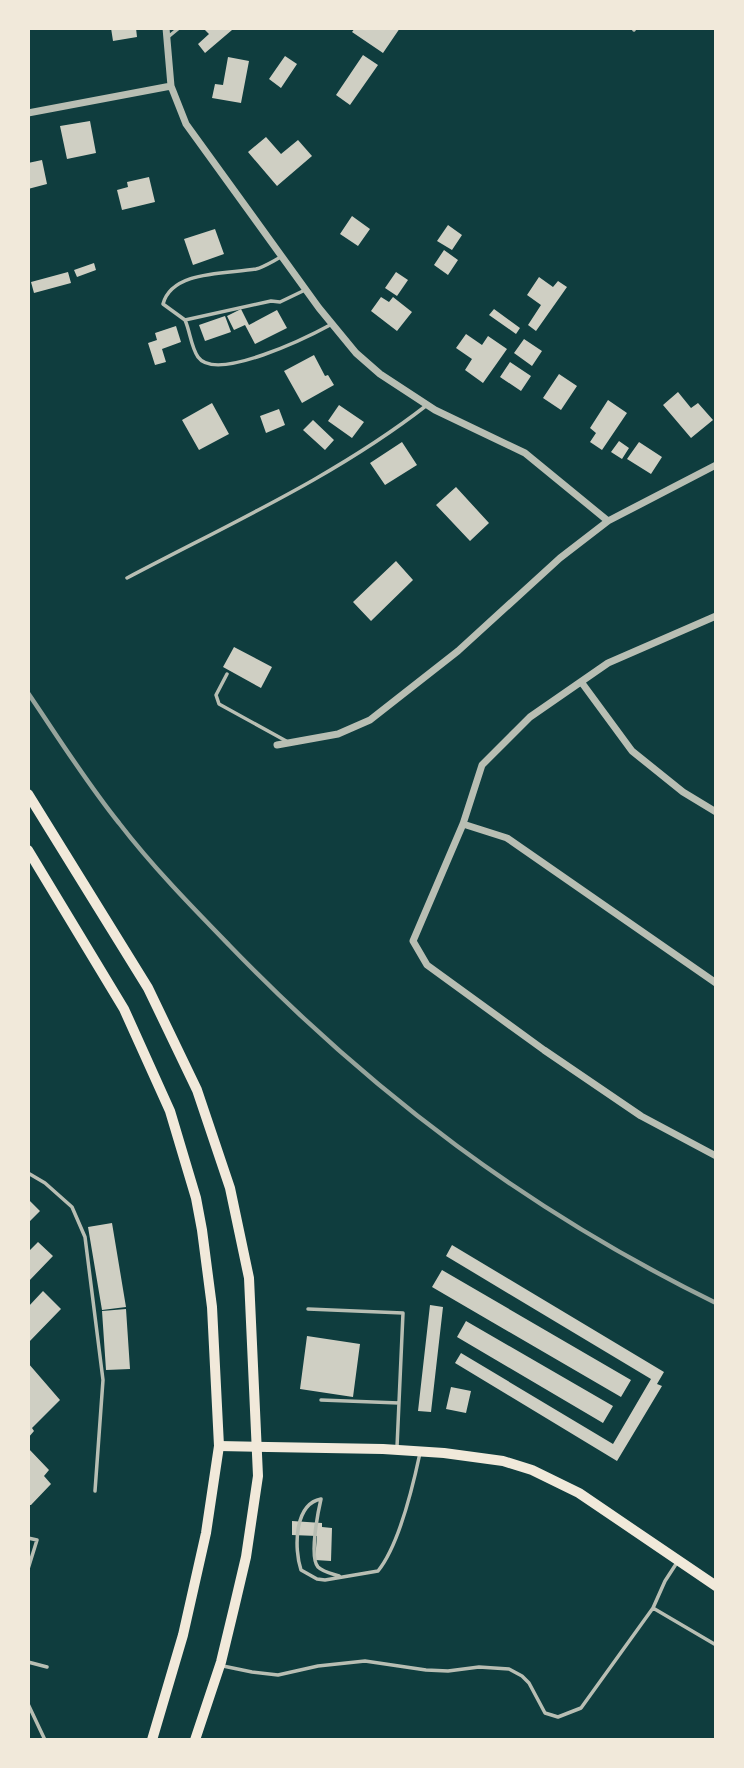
<svg xmlns="http://www.w3.org/2000/svg" width="744" height="1768" viewBox="0 0 744 1768" font-family="'Fira Sans Condensed',sans-serif">
<style>
.building{fill:#cfcfc3}
.lines{fill:none;stroke-linecap:round;stroke-linejoin:round}
.service{stroke:#b8beb3;stroke-width:3.5}
.minor{stroke:#b8beb3;stroke-width:7}
.secondary{stroke:#f1e9da;stroke-width:10}
.primary{stroke:#f1e9da;stroke-width:10}
.rail{stroke:#97a49c;stroke-width:4.5}
</style>
<rect width="100%" height="100%" fill="#0f3d3e"/>
<path class="building" d="M111,28H136L137,37L113,41Z
M203,28H231L232,30L205,53L198,44L209,34Z
M355,28H400L383,53L352,32Z
M363,55L378,65L350,105L336,95Z
M285,56L297,64L281,88L269,79Z
M228,57L249,61L241,103L212,98L215,84L223,85Z
M90,121L96,153L67,159L60,126Z
M266,137L281,154L298,140L312,156L277,186L248,152Z
M42,160L47,184L28,189V163Z
M149,177L155,202L122,210L117,190L128,187L127,182Z
M352,216L370,229L358,246L340,234Z
M448,225L462,235L452,250L437,241Z
M215,229L224,254L193,265L184,239Z
M444,250L458,260L448,275L434,265Z
M94,263L96,270L77,277L74,270Z
M68,272L71,283L34,293L31,282Z
M396,272L408,280L397,296L385,288Z
M539,277L553,287L558,281L567,287L536,331L528,325L541,305L527,295Z
M381,297L389,302L393,297L412,312L397,331L371,311Z
M241,309L249,325L277,310L287,328L255,344L245,325L234,330L227,316Z
M494,309L520,328L516,334L489,315Z
M225,316L231,332L205,341L199,325Z
M176,326L181,342L162,349L166,362L155,365L148,343L157,340L155,333Z
M466,334L482,345L488,336L507,349L483,383L465,370L472,359L456,348Z
M524,339L542,351L532,366L514,353Z
M314,355L325,376L328,375L334,385L302,403L284,371Z
M510,362L531,376L521,391L500,377Z
M559,374L577,386L561,410L543,398Z
M678,392L691,408L698,403L713,420L691,438L663,405Z
M608,400L627,413L602,450L590,442L596,433L590,428Z
M212,403L229,434L199,450L182,420Z
M339,405L364,422L352,438L328,421Z
M279,409L285,425L266,433L260,416Z
M313,420L334,440L325,450L303,430Z
M619,441L629,448L622,459L611,452Z
M402,442L417,465L385,485L370,463Z
M639,442L662,457L651,474L627,459Z
M456,487L489,523L470,541L436,505Z
M396,561L413,580L371,621L353,602Z
M234,647L272,667L261,688L223,667Z
M28,1199L40,1211L28,1223Z
M112,1223L126,1307L102,1310L88,1227Z
M38,1242L53,1256L28,1282V1252Z
M452,1245L664,1372L657,1384L662,1386L617,1461L455,1363L461,1353L613,1444L651,1379L446,1256Z
M442,1270L631,1380L621,1397L432,1287Z
M43,1291L61,1309L28,1343V1307Z
M430,1305L443,1307L431,1412L418,1411Z
M126,1309L130,1369L106,1370L102,1311Z
M466,1321L613,1406L603,1423L457,1337Z
M307,1336L360,1344L353,1397L300,1389Z
M28,1363L60,1400L32,1428L34,1431L28,1438Z
M451,1387L471,1391L466,1413L446,1409Z
M28,1448L49,1470L44,1476L51,1484L31,1505H28Z
M292,1521L322,1523V1527L332,1528L331,1561L315,1560L317,1536L292,1535Z"/>
<g class="lines">
<path class="service" d="M634,30L635,28
M168,37L179,28
M305,290L280,302L271,301L185,320C190,331 191,347 198,357C216,383 310,336 332,324
M185,320L163,304C172,270 227,274 256,269C264,267 273,261 281,257
M127,578C229,524 336,476 427,405
M227,674L216,695L219,704L288,742
M28,1173L45,1183L72,1207L85,1237L103,1380L95,1491
M308,1309L403,1313L397,1447
M321,1400L399,1403
M321,1499C294,1504 294,1549 301,1570L317,1579L325,1580L378,1571C399,1545 413,1486 420,1453
M321,1499C318,1512 309,1557 318,1567C323,1572 333,1574 339,1576
M28,1538L37,1540L28,1569
M653,1608L716,1645
M28,1662L47,1667
M223,1666L252,1672L278,1675L318,1666L365,1661L426,1670L448,1671L479,1667L509,1669L522,1676L529,1683L545,1713L558,1717L581,1708L653,1608L665,1581L678,1561
M28,1704L45,1740"/>
<path class="minor" d="M166,28L171,86L186,124L319,308L356,353L380,374L435,410L525,453L608,521
M28,113L171,86
M716,616L608,663L530,717L482,765L463,824L413,941L427,965L544,1050L641,1116L716,1156
M582,683L632,751L683,792L716,812
M277,745L338,734L370,720L458,651L560,558L608,521L716,465
M463,824L507,838L716,983"/>
<path class="secondary" d="M219,1446L383,1449L444,1453L503,1461L532,1470L579,1493L716,1586"/>
<path class="primary" d="M28,794L148,988L197,1090L230,1188L249,1278L258,1476L246,1557L234,1608L221,1662L195,1740
M28,850L124,1009L170,1111L196,1198L202,1230L212,1307L219,1446L206,1533L183,1635L152,1740"/>
<path class="rail" d="M28,693C58,737 86,782 119,823C152,866 191,906 229,945C373,1094 530,1212 716,1303"/>
</g>
<rect width="744" height="1768" fill="none" stroke="#f1e9da" stroke-width="60"/>
</svg>
